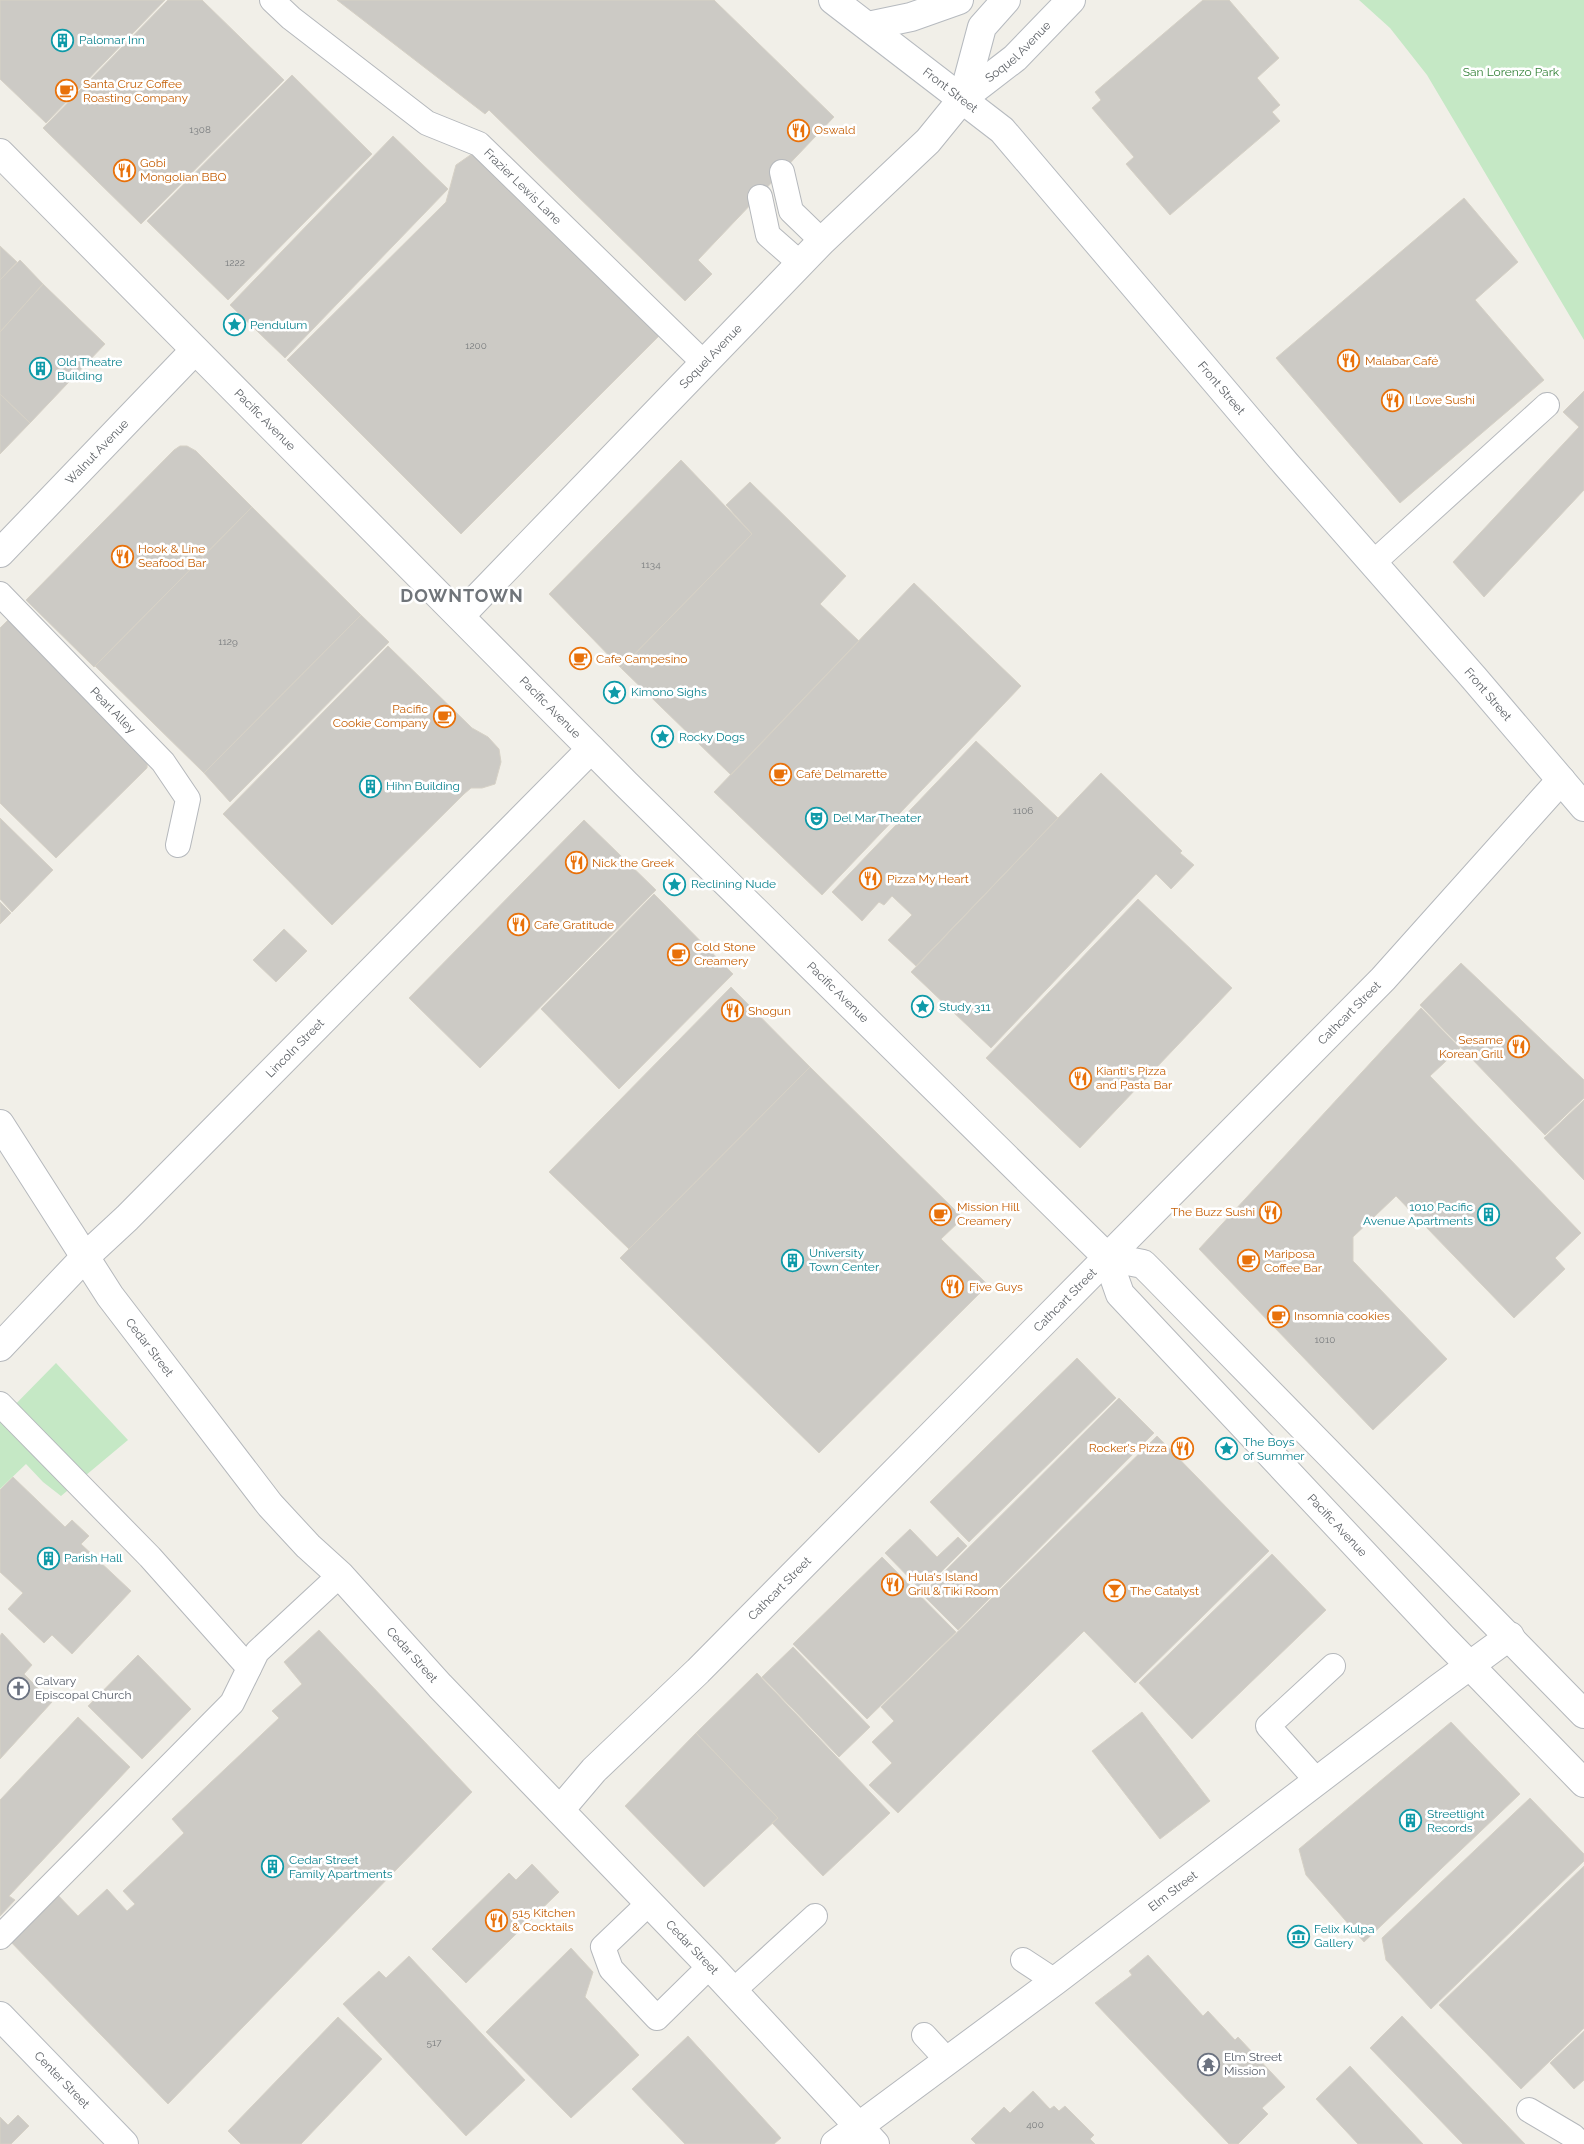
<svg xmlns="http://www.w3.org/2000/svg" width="1584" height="2144" viewBox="0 0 1584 2144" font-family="Raleway,sans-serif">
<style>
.green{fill:#c5e8c5}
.building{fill:#cccac5;stroke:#d6d1c6}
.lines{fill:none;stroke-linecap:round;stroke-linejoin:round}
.service-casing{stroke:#b5b8bc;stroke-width:26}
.minor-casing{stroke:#b5b8bc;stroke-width:30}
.tertiary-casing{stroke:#b5b8bc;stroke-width:30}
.secondary-casing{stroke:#b6babf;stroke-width:30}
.service{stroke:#fff;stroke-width:24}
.minor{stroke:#fff;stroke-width:28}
.tertiary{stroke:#fff;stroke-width:28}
.secondary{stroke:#fff;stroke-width:28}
.labels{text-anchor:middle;stroke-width:5;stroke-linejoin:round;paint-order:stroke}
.number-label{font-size:10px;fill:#7a7d7f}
.culture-label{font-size:12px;fill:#0d838f;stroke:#fff;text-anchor:start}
.street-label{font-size:12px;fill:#5f6368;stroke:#fff}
.park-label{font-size:12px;fill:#348238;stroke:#fff}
.food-label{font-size:12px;fill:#c56008;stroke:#fff;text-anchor:start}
.worship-label{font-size:12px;fill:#5b616d;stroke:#fff;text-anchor:start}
.district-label{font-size:18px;font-weight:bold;letter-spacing:1px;fill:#70757a;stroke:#fff}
</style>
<rect width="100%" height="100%" fill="#f1efe8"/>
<path class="green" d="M1359,0H1584V340L1427,75L1390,28Z
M56,1363L128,1440L61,1496L43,1482L26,1464L0,1489V1420Z"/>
<path class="building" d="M0,0H165L46,123L0,79Z
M168,0H202L284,80L141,224L43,128Z
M337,0H714L834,117L698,260L712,274L685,301L489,110L485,114Z
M1203,0H1229L1279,58L1257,78L1280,105L1272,112L1280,121L1170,215L1126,164L1134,157L1092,108L1101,100L1095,92Z
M292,75L372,154L228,300L147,221Z
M393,136L448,189L285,358L230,305Z
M479,149L664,331L461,534L287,360L446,202L456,165Z
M1464,198L1518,262L1475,300L1544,380L1400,503L1276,358Z
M0,246L17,262L0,280Z
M20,260L43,284L0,332V280Z
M43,284L105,344L30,423L0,394V332Z
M1584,391V490L1484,597L1453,562L1579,427L1563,412Z
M0,394L30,423L0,454Z
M180,446H187L196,451L252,507L94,667L26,600L174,450Z
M681,460L752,534L621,668L549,594Z
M750,482L846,576L820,604L859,641L731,775L621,668L752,534L726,505Z
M252,507L361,615L204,773L95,666Z
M914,583L1021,686L822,895L714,792Z
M361,615L389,642L230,802L204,773Z
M10,618L148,753L147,768L56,858L0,803V628Z
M388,646L472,728L488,737L499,749L501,762L495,784L482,788H471L464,794L332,925L223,814Z
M976,741L1058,818L916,966L888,940L912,915L892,896L884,905L879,902L862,921L832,892Z
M1101,773L1182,851L1180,853L1194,865L1171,889L1156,874L991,1048L911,972Z
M0,818L53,870L12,912L0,899Z
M584,820L656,890L480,1068L409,998Z
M654,894L733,974L619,1089L541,1009Z
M1138,899L1232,988L1080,1148L986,1058Z
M0,902L11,913L0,924Z
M284,929L307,951L276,982L253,960Z
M1461,963L1584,1080V1098L1545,1135L1420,1005Z
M731,987L810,1067L629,1249L549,1172Z
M1421,1008L1460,1048L1430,1076L1581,1233L1555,1258L1565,1269L1514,1318L1396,1196L1353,1237V1261L1447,1359L1373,1430L1199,1249Z
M810,1067L963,1218L941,1239L988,1285L819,1453L620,1258Z
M1584,1100V1180L1544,1138Z
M1077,1358L1116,1398L969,1542L930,1502Z
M1119,1398L1154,1433L958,1630L922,1594Z
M1157,1436L1269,1551L1135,1683L1084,1631L898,1813L869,1785L892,1763L872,1742L894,1721L881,1707Z
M13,1477L65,1527L72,1520L89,1536L81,1544L131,1591L72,1654L52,1635L44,1643L8,1609L23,1593L0,1572V1490Z
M910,1529L937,1557L958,1537L967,1546L922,1591L885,1553Z
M1272,1554L1326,1610L1192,1739L1139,1683Z
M882,1557L956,1632L867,1719L793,1644Z
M319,1630L472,1792L168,2104L7,1938L54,1891L78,1916L107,1889L127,1911L135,1904L123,1891L184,1833L172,1819L279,1718L272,1711L302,1684L284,1662Z
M2,1633L32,1665L24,1674L52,1702L0,1759V1636Z
M793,1647L870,1727L839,1757L762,1677Z
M138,1655L191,1709L142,1759L88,1706Z
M757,1673L890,1813L823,1876L772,1823L778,1818L696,1733Z
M1142,1712L1210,1801L1160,1839L1092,1751Z
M78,1717L130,1767L9,1896L15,1900L0,1916V1800Z
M1451,1722L1520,1794L1364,1942L1306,1875L1299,1849Z
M696,1733L778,1818L704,1887L625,1806Z
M1530,1798L1584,1854V1861L1431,2009L1386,1960L1382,1938Z
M532,1864L559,1892L466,1983L432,1949L509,1873L516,1880Z
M1584,1866V2028L1521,2089L1439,2005Z
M571,1948L593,1972L585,1997L639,2055L571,2118L486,2032Z
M1148,1955L1203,2016L1208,2011L1235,2040L1238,2037L1285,2087L1262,2108L1268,2114L1238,2144H1229L1095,2003L1132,1975L1129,1971Z
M409,1956L525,2080L466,2136L343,2004L379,1971L386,1978Z
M1402,2016L1525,2144H1463L1370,2048Z
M338,2017L382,2059L301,2144H241L228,2131Z
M1584,2031V2080L1574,2089L1550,2063Z
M688,2036L781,2138L774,2144H685L632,2089Z
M1350,2066L1423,2144H1358L1316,2099Z
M1033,2091L1050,2109L1054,2106L1059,2111L1065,2106L1094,2135L1090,2139L1095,2144H976L971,2139L1004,2107L1010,2113Z
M18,2115L29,2126L11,2144H0V2117L8,2125Z"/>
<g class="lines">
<defs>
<g id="service">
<path id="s1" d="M272,0L291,18L427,123L479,144L705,364"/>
<path d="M782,172L791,211L822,241"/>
<path d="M760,197L768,235L801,264"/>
<path d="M1373,563L1547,405"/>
<path id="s2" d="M0,594L163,762L188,799L178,845"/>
<path d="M0,1404L150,1557L249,1668"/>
<path d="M1318,1782L1268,1726L1333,1666"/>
<path d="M648,1904L603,1947L611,1969L657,2018L710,1966"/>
<path d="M0,1937L232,1703L257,1652L340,1575"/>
<path d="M1023,1960L1055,1981"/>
<path d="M733,1991L815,1916"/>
<path d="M924,2035L948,2061"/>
<path d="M1529,2110L1573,2136L1581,2144"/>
</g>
<g id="minor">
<path id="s3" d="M835,2144L1055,1981L1439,1688L1510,1636"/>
</g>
<g id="tertiary">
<path id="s4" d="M0,153L626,784L1107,1257L1120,1294L1442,1637L1584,1783"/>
<path id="s5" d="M0,553L195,350"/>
<path id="s6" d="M460,616L822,241L928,141L963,98"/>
<path id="s7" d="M0,1124L110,1296L270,1505L308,1546L340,1575L440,1686L710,1966L875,2144"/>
<path d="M1107,1257L1143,1264L1155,1276L1584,1714"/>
<path id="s8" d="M0,1347L86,1256L127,1218L591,749"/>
<path id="s9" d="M560,1810L594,1770L698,1671L1383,979L1561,780"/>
</g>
<g id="secondary">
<path id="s10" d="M833,0L1002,130L1286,464L1474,678L1584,807"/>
<path d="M868,26L911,17L959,0"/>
<path id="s11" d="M963,98L1015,58L1071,0"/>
<path d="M963,98L982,27L1006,0"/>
<path id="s12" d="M0,2016L124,2144"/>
</g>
</defs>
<use href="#service" class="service-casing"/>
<use href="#minor" class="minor-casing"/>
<use href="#tertiary" class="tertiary-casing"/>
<use href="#secondary" class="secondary-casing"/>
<use href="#service" class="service"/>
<use href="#minor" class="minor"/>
<use href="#tertiary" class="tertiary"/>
<use href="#secondary" class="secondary"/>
</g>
<defs>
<symbol id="building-ring" viewBox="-11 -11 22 22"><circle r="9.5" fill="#fff" stroke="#0f9aa8" stroke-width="1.5"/><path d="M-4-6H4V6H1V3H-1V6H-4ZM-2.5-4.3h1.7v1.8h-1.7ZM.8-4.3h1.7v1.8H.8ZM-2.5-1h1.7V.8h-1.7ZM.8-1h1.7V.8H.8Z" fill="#0f9aa8"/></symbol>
<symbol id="cafe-ring" viewBox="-11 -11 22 22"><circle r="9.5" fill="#fff" stroke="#e8710a" stroke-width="1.5"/><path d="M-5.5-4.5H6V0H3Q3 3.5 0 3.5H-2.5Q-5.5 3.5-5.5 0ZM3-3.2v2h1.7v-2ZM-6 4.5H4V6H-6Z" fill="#e8710a"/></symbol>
<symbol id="restaurant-ring" viewBox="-11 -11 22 22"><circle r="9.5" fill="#fff" stroke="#e8710a" stroke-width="1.5"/><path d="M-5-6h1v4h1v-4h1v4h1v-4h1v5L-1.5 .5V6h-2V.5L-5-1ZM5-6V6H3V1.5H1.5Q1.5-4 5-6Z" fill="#e8710a"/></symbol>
<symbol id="sight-ring" viewBox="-11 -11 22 22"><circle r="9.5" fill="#fff" stroke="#0f9aa8" stroke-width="1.5"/><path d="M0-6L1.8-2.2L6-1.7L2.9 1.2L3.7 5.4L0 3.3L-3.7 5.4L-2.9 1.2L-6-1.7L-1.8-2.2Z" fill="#0f9aa8"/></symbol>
<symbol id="theatre-ring" viewBox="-11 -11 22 22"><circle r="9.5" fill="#fff" stroke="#0f9aa8" stroke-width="1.5"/><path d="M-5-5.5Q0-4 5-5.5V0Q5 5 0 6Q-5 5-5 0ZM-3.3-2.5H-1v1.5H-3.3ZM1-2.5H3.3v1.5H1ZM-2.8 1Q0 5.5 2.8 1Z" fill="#0f9aa8"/></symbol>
<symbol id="bar-ring" viewBox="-11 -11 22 22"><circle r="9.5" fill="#fff" stroke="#e8710a" stroke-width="1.5"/><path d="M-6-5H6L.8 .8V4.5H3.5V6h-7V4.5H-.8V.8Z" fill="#e8710a"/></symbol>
<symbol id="church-ring" viewBox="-11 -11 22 22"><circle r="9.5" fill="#fff" stroke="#6b7280" stroke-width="1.5"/><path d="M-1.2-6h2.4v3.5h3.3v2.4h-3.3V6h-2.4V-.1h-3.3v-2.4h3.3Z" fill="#6b7280"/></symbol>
<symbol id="museum-ring" viewBox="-11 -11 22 22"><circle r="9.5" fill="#fff" stroke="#0f9aa8" stroke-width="1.5"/><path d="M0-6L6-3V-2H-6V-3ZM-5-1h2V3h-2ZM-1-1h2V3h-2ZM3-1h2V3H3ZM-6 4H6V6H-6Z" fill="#0f9aa8"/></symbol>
<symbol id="temple-ring" viewBox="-11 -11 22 22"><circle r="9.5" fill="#fff" stroke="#6b7280" stroke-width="1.5"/><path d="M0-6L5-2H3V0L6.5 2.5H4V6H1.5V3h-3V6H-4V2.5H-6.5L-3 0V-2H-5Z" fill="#6b7280"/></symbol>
</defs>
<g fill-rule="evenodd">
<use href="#building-ring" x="50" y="28" width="25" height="25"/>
<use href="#cafe-ring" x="54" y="78" width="25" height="25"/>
<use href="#restaurant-ring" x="786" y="118" width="25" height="25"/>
<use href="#restaurant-ring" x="112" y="158" width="25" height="25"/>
<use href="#sight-ring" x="222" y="312" width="25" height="25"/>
<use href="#restaurant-ring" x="1336" y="348" width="25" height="25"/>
<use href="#building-ring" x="28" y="356" width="25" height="25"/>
<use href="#restaurant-ring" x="1380" y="388" width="25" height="25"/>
<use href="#restaurant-ring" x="110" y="544" width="25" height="25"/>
<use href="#cafe-ring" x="568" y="646" width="25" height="25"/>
<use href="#sight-ring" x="602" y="680" width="25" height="25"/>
<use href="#cafe-ring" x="432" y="704" width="25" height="25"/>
<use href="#sight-ring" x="650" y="724" width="25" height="25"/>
<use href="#cafe-ring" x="768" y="762" width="25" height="25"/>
<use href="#building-ring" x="358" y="774" width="25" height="25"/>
<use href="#theatre-ring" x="804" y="806" width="25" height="25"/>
<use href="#restaurant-ring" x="564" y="850" width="25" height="25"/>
<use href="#restaurant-ring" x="858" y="866" width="25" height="25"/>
<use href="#sight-ring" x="662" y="872" width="25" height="25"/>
<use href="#restaurant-ring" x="506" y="912" width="25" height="25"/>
<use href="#cafe-ring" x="666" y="942" width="25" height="25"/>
<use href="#sight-ring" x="910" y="994" width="25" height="25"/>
<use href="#restaurant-ring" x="720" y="998" width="25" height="25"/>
<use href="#restaurant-ring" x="1506" y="1034" width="25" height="25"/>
<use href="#restaurant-ring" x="1068" y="1066" width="25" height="25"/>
<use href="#restaurant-ring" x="1258" y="1200" width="25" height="25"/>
<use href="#cafe-ring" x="928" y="1202" width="25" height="25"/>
<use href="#building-ring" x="1476" y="1202" width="25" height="25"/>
<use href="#building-ring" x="780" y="1248" width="25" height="25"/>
<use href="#cafe-ring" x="1236" y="1248" width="25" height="25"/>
<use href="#restaurant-ring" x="940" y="1274" width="25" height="25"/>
<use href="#cafe-ring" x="1266" y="1304" width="25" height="25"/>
<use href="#restaurant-ring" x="1170" y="1436" width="25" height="25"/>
<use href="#sight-ring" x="1214" y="1436" width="25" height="25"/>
<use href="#building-ring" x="36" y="1546" width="25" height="25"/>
<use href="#restaurant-ring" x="880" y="1572" width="25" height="25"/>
<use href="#bar-ring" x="1102" y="1578" width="25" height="25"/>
<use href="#church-ring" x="6" y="1676" width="25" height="25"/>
<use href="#building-ring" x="1398" y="1808" width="25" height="25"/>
<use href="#building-ring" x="260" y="1854" width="25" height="25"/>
<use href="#restaurant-ring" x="484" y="1908" width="25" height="25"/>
<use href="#museum-ring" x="1286" y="1924" width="25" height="25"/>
<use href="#temple-ring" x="1196" y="2052" width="25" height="25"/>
</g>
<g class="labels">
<g class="number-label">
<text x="200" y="133">1308</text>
<text x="235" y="266">1222</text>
<text x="476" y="349">1200</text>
<text x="651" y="568">1134</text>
<text x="228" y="645">1129</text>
<text x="1023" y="814">1106</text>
<text x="1325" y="1343">1010</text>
<text x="434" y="2046">517</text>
<text x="1035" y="2128">400</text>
</g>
<g class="culture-label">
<text x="79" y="44">Palomar Inn</text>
<text x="250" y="329">Pendulum</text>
<text x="57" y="366">Old Theatre<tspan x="57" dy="14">Building</tspan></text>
<text x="631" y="696">Kimono Sighs</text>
<text x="679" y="741">Rocky Dogs</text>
<text x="386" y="790">Hihn Building</text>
<text x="833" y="822">Del Mar Theater</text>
<text x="691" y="888">Reclining Nude</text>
<text x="939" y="1011">Study 311</text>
<text x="1473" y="1211" text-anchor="end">1010 Pacific<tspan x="1473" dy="14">Avenue Apartments</tspan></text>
<text x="809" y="1257">University<tspan x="809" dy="14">Town Center</tspan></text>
<text x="1243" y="1446">The Boys<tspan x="1243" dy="14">of Summer</tspan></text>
<text x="64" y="1562">Parish Hall</text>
<text x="1427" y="1818">Streetlight<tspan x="1427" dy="14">Records</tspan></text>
<text x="289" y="1864">Cedar Street<tspan x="289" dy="14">Family Apartments</tspan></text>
<text x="1314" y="1933">Felix Kulpa<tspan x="1314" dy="14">Gallery</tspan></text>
</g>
<g class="street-label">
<text dy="4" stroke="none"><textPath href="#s11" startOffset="72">Soquel Avenue</textPath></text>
<text dy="4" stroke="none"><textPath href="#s10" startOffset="148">Front Street</textPath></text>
<text dy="4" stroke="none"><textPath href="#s1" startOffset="315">Frazier Lewis Lane</textPath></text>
<text dy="4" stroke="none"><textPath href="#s6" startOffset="361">Soquel Avenue</textPath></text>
<text dy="4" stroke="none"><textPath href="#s10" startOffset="552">Front Street</textPath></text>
<text dy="4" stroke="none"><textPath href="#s4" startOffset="376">Pacific Avenue</textPath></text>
<text dy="4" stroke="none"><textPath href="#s5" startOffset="140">Walnut Avenue</textPath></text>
<text dy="4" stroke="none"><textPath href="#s10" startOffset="958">Front Street</textPath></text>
<text dy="4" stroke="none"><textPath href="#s4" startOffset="781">Pacific Avenue</textPath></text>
<text dy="4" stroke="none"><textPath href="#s2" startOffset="162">Pearl Alley</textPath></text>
<text dy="4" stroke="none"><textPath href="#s4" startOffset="1186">Pacific Avenue</textPath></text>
<text dy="4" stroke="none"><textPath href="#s9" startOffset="1122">Cathcart Street</textPath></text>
<text dy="4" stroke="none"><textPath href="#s8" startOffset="420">Lincoln Street</textPath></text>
<text dy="4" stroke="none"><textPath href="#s9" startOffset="718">Cathcart Street</textPath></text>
<text dy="4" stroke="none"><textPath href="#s7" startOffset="269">Cedar Street</textPath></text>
<text dy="4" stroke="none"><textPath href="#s4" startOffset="1920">Pacific Avenue</textPath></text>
<text dy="4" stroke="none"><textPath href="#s9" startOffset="312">Cathcart Street</textPath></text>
<text dy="4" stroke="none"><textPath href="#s7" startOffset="674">Cedar Street</textPath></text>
<text dy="4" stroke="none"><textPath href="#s3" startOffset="422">Elm Street</textPath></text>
<text dy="4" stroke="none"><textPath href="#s7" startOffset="1079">Cedar Street</textPath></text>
<text dy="4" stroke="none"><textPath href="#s12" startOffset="89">Center Street</textPath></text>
</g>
<g class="park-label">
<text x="1511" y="76">San Lorenzo Park</text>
</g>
<g class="food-label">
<text x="83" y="88">Santa Cruz Coffee<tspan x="83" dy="14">Roasting Company</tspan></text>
<text x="814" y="134">Oswald</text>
<text x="140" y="167">Gobi<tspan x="140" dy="14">Mongolian BBQ</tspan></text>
<text x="1365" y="365">Malabar Café</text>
<text x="1409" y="404">I Love Sushi</text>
<text x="138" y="553">Hook &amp; Line<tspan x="138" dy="14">Seafood Bar</tspan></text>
<text x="596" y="663">Cafe Campesino</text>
<text x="428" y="713" text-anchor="end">Pacific<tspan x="428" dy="14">Cookie Company</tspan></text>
<text x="796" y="778">Café Delmarette</text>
<text x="592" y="867">Nick the Greek</text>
<text x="887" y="883">Pizza My Heart</text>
<text x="534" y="929">Cafe Gratitude</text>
<text x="694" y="951">Cold Stone<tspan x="694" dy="14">Creamery</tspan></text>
<text x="748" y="1015">Shogun</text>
<text x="1503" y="1044" text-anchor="end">Sesame<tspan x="1503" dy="14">Korean Grill</tspan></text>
<text x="1096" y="1075">Kianti's Pizza<tspan x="1096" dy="14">and Pasta Bar</tspan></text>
<text x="957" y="1211">Mission Hill<tspan x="957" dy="14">Creamery</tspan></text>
<text x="1255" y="1216" text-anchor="end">The Buzz Sushi</text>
<text x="1264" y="1258">Mariposa<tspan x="1264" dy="14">Coffee Bar</tspan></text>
<text x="969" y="1291">Five Guys</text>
<text x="1294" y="1320">Insomnia cookies</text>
<text x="1167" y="1452" text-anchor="end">Rocker's Pizza</text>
<text x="908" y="1581">Hula's Island<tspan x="908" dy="14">Grill &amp; Tiki Room</tspan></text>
<text x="1130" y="1595">The Catalyst</text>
<text x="512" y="1917">515 Kitchen<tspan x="512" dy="14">&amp; Cocktails</tspan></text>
</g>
<g class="worship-label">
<text x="35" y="1685">Calvary<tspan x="35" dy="14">Episcopal Church</tspan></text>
<text x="1224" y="2061">Elm Street<tspan x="1224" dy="14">Mission</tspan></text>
</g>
<g class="district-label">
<text x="462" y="602">DOWNTOWN</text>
</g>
</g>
</svg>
